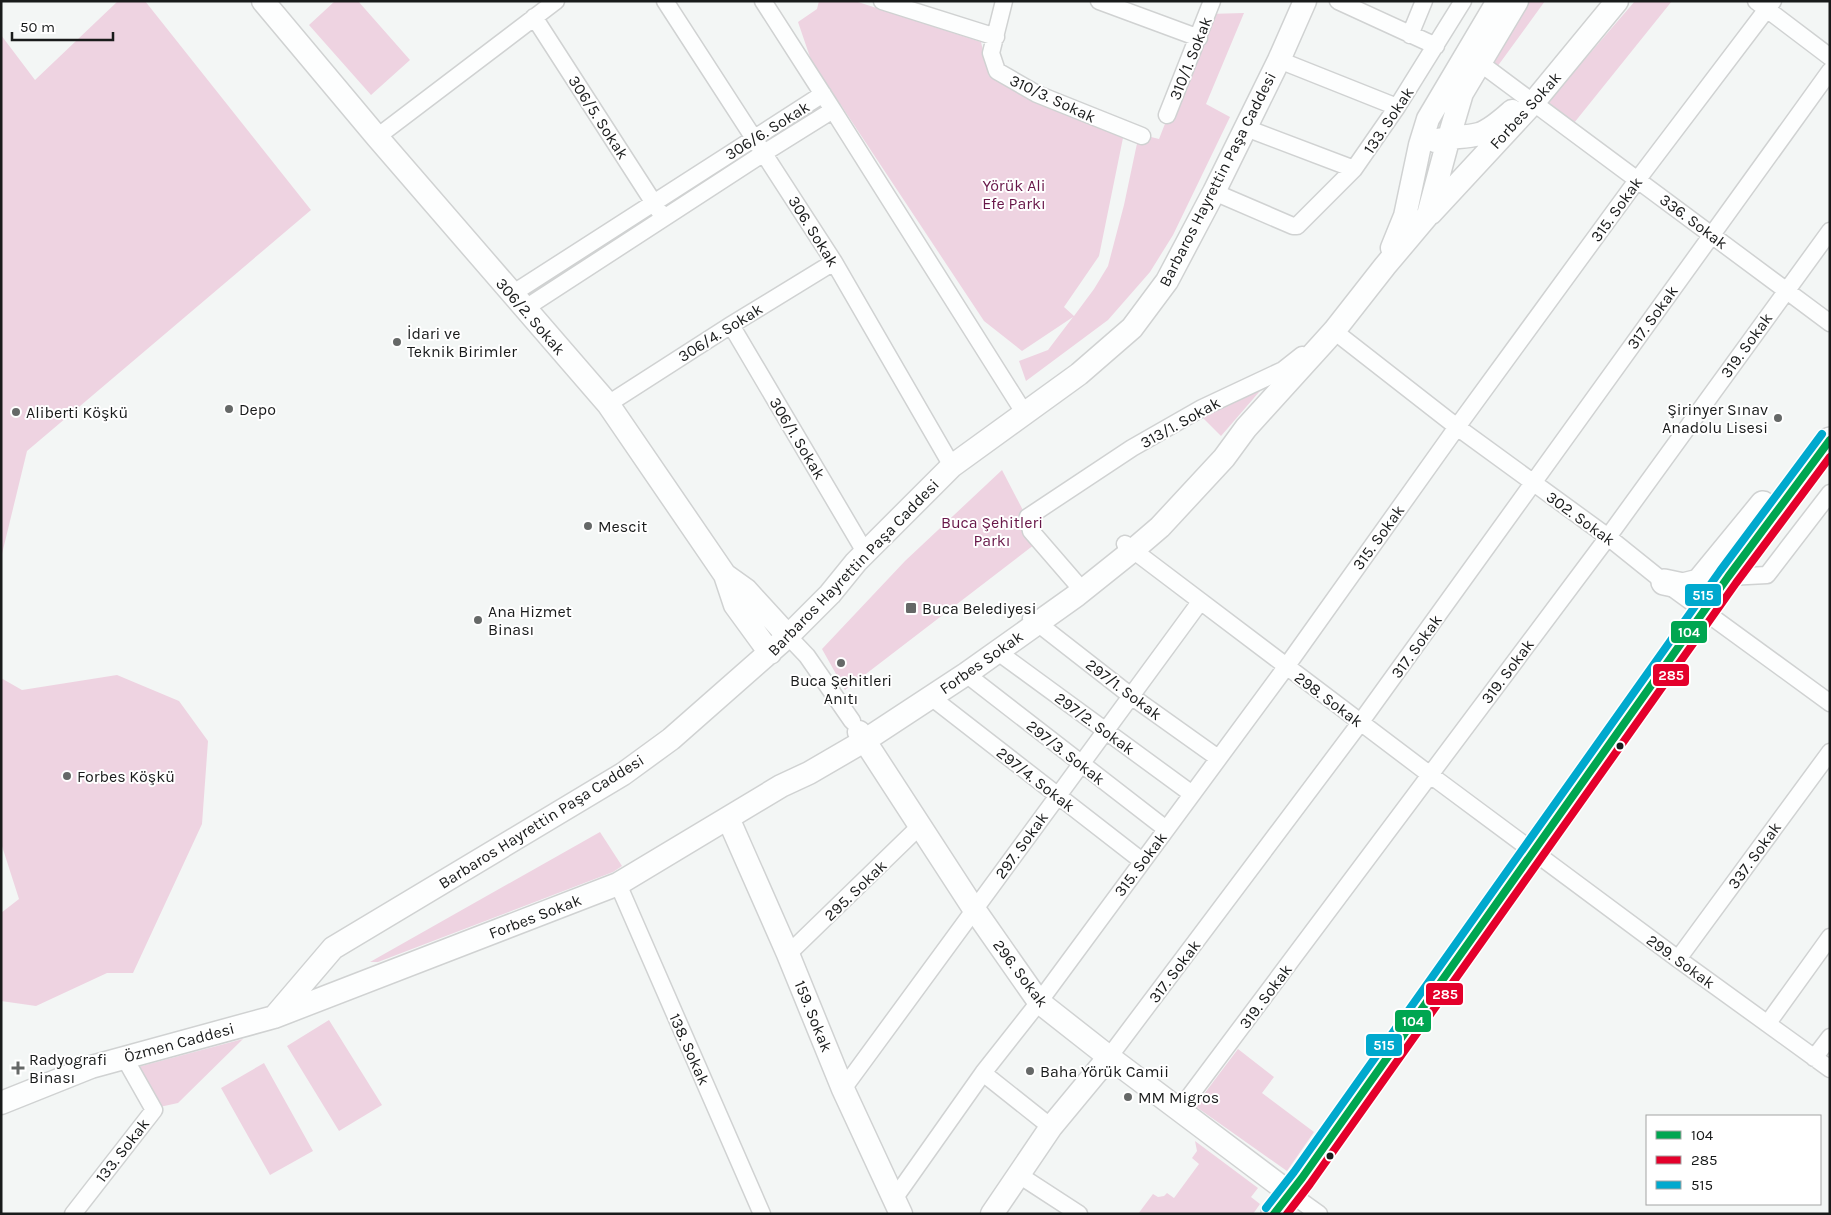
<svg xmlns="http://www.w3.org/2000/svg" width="1831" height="1215" viewBox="0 0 1831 1215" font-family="Karla,sans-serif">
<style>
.green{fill:#eed3e1}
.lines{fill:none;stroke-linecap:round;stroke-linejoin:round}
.street-casing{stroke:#d0d2d2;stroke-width:19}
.secondary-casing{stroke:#d0d2d2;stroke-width:25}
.primary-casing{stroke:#d0d2d2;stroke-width:28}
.street{stroke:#fdfefe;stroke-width:16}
.secondary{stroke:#fdfefe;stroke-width:22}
.primary{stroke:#fdfefe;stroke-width:25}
.bus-1-casing{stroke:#fff;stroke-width:11}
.bus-2-casing{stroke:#fff;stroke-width:11}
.bus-3-casing{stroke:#fff;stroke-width:11}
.bus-1{stroke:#00a651;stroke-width:8}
.bus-2{stroke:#e4002b;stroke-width:8}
.bus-3{stroke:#00a9ce;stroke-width:8}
.poi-dot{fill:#656867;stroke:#fff;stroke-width:2}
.bus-dot{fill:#191b1b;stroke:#fff;stroke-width:2}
.labels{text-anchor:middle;stroke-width:4;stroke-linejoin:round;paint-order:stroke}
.street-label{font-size:16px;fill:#191b1b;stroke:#fff}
.park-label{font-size:16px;fill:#681749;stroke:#fff}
.poi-label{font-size:16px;fill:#191b1b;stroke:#fff;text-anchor:start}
.line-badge{stroke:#fff;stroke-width:2}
.badge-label{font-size:14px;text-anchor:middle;font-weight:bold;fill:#fff}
</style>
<rect width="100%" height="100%" fill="#f3f6f5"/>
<path class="green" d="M118,1H145L311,210L27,451L1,558V35L35,80Z
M335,1H358L410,60L371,95L309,25Z
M819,1H855L981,42L989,76L1032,100L1124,133L1099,256L1064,307L1074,316L1094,289L1108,266L1124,205L1139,134L1159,139L1208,14L1244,13L1206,104L1230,117L1173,235L1150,272L1108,320L1026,381L1019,361L1048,350L1073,317L1022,351L984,321L811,60L798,22L817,9Z
M1524,1H1545L1497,67L1490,61Z
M1635,1H1672L1574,123L1548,102Z
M1266,384L1221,436L1200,415Z
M1002,470L1039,541L845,690L822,649L905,561Z
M117,675L179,701L208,741L202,824L133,973H107L36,1006L1,1001V913L19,899L1,843V678L22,690Z
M600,832L622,866L613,872L378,962H370Z
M329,1020L382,1105L339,1131L287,1046Z
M243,1039L178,1103L155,1108L138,1067Z
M1238,1049L1274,1077L1262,1093L1314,1132L1287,1171L1195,1106Z
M264,1063L313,1151L270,1175L221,1088Z
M1195,1141L1258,1188L1251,1197L1260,1204L1253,1214H1138L1153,1194L1158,1197L1164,1196L1167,1193L1174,1198L1199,1164L1192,1158L1197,1151Z"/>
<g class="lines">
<defs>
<path id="street" d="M665,1L834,262L952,466
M882,1L996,37
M1004,1L991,53L997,71L1037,94L1142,136
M1099,1L1199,38
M1338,1L1436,46
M1756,1L1830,57
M534,17L659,211
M1410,35L1424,1
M1279,60L1397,107
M1480,63L1830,323
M833,110L1025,414
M1167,115L1212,1
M1246,128L1354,169
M377,137L556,1
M1214,192L1293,226H1297L1354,169L1397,107L1463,1
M512,294L823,94
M524,309L764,153L833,110L763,1
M731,325L865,552
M1326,337L1334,331L1457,427L1608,537L1664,582L1830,703
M608,404L731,325L834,262
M1125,544L1429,774L1678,959L1830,1069
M1728,577L1767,575L1830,493
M1076,583L1031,531L1028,517L1132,448L1202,408L1283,370L1302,355
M1031,618L1131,696L1218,758
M788,636L807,656L852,721
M998,652L1192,794
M966,674L1166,829
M931,697L1142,861
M618,884L762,1214
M788,954L921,825
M1678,959L1830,752
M1768,1023L1830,937
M1109,1057L1360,723L1830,71
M1814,1058L1830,1037
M983,1073L1051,1127
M843,1089L1200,602
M1180,1109L1608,537L1830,231
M1019,1175L1079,1214
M1291,1194L1319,1214
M894,1199L983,1073L1039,1002L1286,667L1457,427L1638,179L1773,1
M73,1214L154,1110L124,1057"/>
<path id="secondary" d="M263,1L377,137L608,404L725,575L746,590L788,636
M1435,141C1450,136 1464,138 1479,134C1491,130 1503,119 1512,111
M1431,213L1533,103L1617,1
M1392,248L1405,216L1420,145L1428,119L1498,1
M725,575L735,605L770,653
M859,732L974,909L1039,1002L1109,1057L1291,1194
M728,818L788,954L843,1089L901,1214
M275,1016L333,948L623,774L671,739L788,636L830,594L856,562L952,466L1079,374L1132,328L1167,281L1214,192L1279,60L1305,1
M1,1103L91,1067L274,1017L618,884L781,786L809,773L864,741L966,674L1077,595L1132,551L1160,527L1224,458L1246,428L1334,331L1385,266L1428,215L1449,137L1462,93L1517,1
M992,1214L1051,1127L1109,1057"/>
<path id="primary" d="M1664,582L1683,586L1699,582L1763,504
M1274,1214L1302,1178L1728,577L1830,440"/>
</defs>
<use href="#street" class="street-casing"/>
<use href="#secondary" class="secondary-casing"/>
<use href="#primary" class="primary-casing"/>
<use href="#street" class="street"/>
<use href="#secondary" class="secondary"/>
<use href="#primary" class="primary"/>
<defs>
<path id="bus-1" d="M1274,1214L1302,1178L1728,577L1830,440"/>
<path id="bus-2" d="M1287,1214L1310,1184L1736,583L1830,457"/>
<path id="bus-3" d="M1266,1208L1294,1172L1720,571L1822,434"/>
</defs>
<use href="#bus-1" class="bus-1-casing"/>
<use href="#bus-2" class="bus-2-casing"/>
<use href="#bus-3" class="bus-3-casing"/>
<use href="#bus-1" class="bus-1"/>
<use href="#bus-2" class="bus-2"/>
<use href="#bus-3" class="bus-3"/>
</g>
<g class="poi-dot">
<circle cx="397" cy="342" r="5"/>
<circle cx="229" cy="409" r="5"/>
<circle cx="16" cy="412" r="5"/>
<circle cx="1778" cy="418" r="5"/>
<circle cx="588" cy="526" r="5"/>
<rect x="905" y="602" width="12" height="12" rx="2.5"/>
<circle cx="478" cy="620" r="5"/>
<circle cx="841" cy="663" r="5"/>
<circle cx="67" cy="776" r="5"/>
<path d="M15.5 1060.5h5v5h5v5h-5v5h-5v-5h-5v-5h5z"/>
<circle cx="1030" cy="1071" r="5"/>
<circle cx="1128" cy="1097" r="5"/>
</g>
<g class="bus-dot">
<circle cx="1620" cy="746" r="4.5"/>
<circle cx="1330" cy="1156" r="4.5"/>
</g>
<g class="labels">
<g class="street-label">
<text transform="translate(1190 58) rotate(-68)" y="6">310/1. Sokak</text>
<text transform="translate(1053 98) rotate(25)" y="6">310/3. Sokak</text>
<text transform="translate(1525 110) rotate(-48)" y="6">Forbes Sokak</text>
<text transform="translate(599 117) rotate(57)" y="6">306/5. Sokak</text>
<text transform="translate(1388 120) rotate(-56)" y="6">133. Sokak</text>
<text transform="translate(767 130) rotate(-32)" y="6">306/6. Sokak</text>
<text transform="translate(1217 179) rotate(-63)" y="6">Barbaros Hayrettin Paşa Caddesi</text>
<text transform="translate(1616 209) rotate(-54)" y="6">315. Sokak</text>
<text transform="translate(1694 221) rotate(37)" y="6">336. Sokak</text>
<text transform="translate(814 231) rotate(58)" y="6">306. Sokak</text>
<text transform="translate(531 316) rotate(49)" y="6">306/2. Sokak</text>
<text transform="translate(1652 317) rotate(-54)" y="6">317. Sokak</text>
<text transform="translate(720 332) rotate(-32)" y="6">306/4. Sokak</text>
<text transform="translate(1746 345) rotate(-54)" y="6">319. Sokak</text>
<text transform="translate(1180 422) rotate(-29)" y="6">313/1. Sokak</text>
<text transform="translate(798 438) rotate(59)" y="6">306/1. Sokak</text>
<text transform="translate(1581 518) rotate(36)" y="6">302. Sokak</text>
<text transform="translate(1378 537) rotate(-54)" y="6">315. Sokak</text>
<text transform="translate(853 567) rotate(-46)" y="6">Barbaros Hayrettin Paşa Caddesi</text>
<text transform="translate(1416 646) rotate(-54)" y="6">317. Sokak</text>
<text transform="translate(981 662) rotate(-35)" y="6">Forbes Sokak</text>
<text transform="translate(1507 671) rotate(-53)" y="6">319. Sokak</text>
<text transform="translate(1124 689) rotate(37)" y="6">297/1. Sokak</text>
<text transform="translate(1329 699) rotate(37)" y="6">298. Sokak</text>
<text transform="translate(1095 723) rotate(36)" y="6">297/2. Sokak</text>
<text transform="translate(1066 752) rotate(38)" y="6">297/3. Sokak</text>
<text transform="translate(1036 779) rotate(38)" y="6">297/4. Sokak</text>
<text transform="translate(541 821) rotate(-32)" y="6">Barbaros Hayrettin Paşa Caddesi</text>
<text transform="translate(1021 845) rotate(-54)" y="6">297. Sokak</text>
<text transform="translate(1754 855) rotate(-54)" y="6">337. Sokak</text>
<text transform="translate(1140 864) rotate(-53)" y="6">315. Sokak</text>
<text transform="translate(855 890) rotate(-44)" y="6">295. Sokak</text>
<text transform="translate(535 916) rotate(-21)" y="6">Forbes Sokak</text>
<text transform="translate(1681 961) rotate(36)" y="6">299. Sokak</text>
<text transform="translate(1174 971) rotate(-53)" y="6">317. Sokak</text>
<text transform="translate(1021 973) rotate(53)" y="6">296. Sokak</text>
<text transform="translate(1265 996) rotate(-53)" y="6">319. Sokak</text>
<text transform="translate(814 1016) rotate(68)" y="6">159. Sokak</text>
<text transform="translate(179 1042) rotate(-15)" y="6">Özmen Caddesi</text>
<text transform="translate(690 1049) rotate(66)" y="6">138. Sokak</text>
<text transform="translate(122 1150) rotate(-52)" y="6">133. Sokak</text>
</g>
<g class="park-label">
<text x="1014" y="191">Yörük Ali<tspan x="1014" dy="18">Efe Parkı</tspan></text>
<text x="992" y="528">Buca Şehitleri<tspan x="992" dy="18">Parkı</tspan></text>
</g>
<g class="poi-label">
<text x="407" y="339">İdari ve<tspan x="407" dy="18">Teknik Birimler</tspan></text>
<text x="239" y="415">Depo</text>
<text x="1768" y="415" text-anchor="end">Şirinyer Sınav<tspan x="1768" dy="18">Anadolu Lisesi</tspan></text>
<text x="26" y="418">Aliberti Köşkü</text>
<text x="598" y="532">Mescit</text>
<text x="922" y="614">Buca Belediyesi</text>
<text x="488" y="617">Ana Hizmet<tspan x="488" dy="18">Binası</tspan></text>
<text x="841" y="686" text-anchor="middle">Buca Şehitleri<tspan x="841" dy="18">Anıtı</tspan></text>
<text x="77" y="782">Forbes Köşkü</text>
<text x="29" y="1065">Radyografi<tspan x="29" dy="18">Binası</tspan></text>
<text x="1040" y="1077">Baha Yörük Camii</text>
<text x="1138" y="1103">MM Migros</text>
</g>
</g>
<g class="line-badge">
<rect x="1684" y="583" width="38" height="24" rx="5" fill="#00a9ce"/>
<rect x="1670" y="620" width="38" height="24" rx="5" fill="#00a651"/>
<rect x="1652" y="663" width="38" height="24" rx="5" fill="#e4002b"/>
<rect x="1425" y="982" width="39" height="24" rx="5" fill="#e4002b"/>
<rect x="1394" y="1009" width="38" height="24" rx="5" fill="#00a651"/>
<rect x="1365" y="1033" width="38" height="24" rx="5" fill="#00a9ce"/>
</g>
<g class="badge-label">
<text x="1703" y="600">515</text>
<text x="1689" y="637">104</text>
<text x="1671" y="680">285</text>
<text x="1445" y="999">285</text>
<text x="1413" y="1026">104</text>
<text x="1384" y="1050">515</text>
</g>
<rect width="1831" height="1215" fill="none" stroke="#191b1b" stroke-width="5"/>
<rect x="1646" y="1115" width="175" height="90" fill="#ffffff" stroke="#a3a4a4"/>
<rect x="1656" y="1131" width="25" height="8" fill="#00a651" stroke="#a3a4a4"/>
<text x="1691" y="1140" font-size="15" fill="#191b1b">104</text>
<rect x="1656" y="1156" width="25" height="8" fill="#e4002b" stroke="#a3a4a4"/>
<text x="1691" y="1165" font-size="15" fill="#191b1b">285</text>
<rect x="1656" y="1181" width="25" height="8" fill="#00a9ce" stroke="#a3a4a4"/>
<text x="1691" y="1190" font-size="15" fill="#191b1b">515</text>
<path d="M12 32v8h101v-8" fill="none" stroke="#191b1b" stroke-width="2.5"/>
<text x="20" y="32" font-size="15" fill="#191b1b" stroke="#ffffff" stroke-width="4" paint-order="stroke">50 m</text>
</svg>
